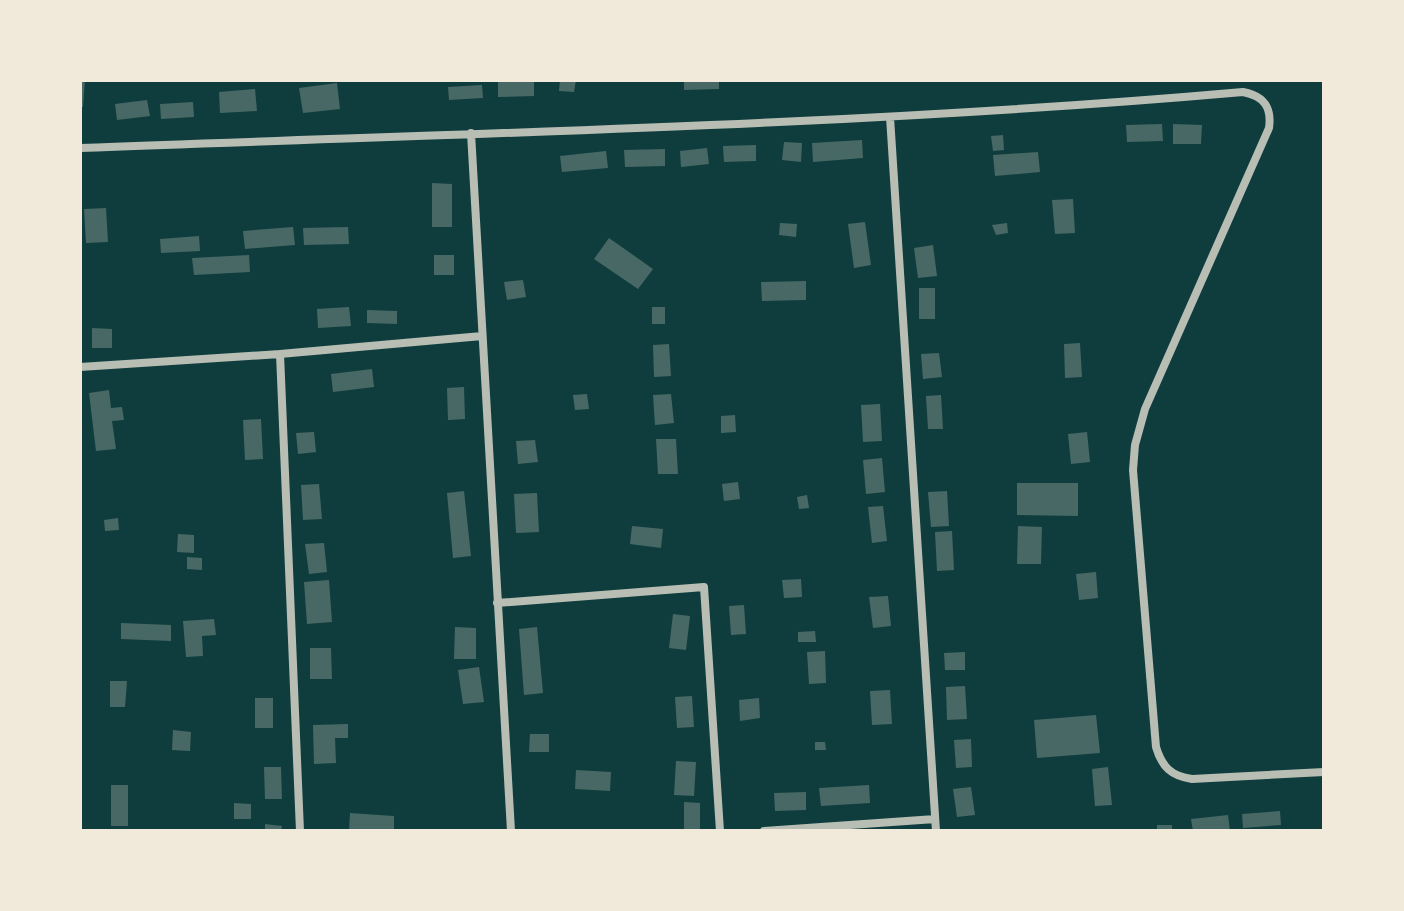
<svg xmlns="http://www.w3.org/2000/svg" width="1404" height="911" viewBox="0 0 1404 911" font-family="Roboto,sans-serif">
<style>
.building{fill:#486865}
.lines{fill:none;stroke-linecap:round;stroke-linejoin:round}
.minor{stroke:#b8beb3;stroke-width:8}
</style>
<rect width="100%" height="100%" fill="#0f3d3e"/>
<path class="building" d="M80,80H85L83,107H80Z
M560,80H576L574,92L559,91Z
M684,80H719V89L684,90Z
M498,81H534V96L498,97Z
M337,83L340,109L303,113L299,88Z
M482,85L483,98L449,100L448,87Z
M255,89L257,111L220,113L219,92Z
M147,100L150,116L117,120L115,104Z
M193,102L194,117L161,119L160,104Z
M1162,124L1163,141L1127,142L1126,125Z
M1173,124L1202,125L1201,144H1173Z
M1003,135L1004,150L993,151L991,136Z
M862,140L863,158L813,162L812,143Z
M784,142L802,143L801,162L782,160Z
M756,145V161L724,162L723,146Z
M707,148L709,164L681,167L680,151Z
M665,149V166L625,167L624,150Z
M606,151L608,168L562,172L560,156Z
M1038,152L1040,172L995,176L993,155Z
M432,183L452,184V227H432Z
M1073,199L1075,233L1055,234L1052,200Z
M106,208L108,242L86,243L84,209Z
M865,222L871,265L854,268L848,224Z
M780,223L797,224L796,237L779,235Z
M1007,223L1008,233L996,235L992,225Z
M293,227L295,245L245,249L243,231Z
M348,227L349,244L304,245L303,228Z
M199,236L200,251L161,253L160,239Z
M609,238L653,269L638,289L594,259Z
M933,245L937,276L918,278L914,248Z
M249,255L250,272L194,275L192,258Z
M434,255H454V275H434Z
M523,280L526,297L507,300L504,282Z
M806,281V300L762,301L761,282Z
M919,288H935V319H919Z
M349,307L351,326L318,328L317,309Z
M652,307H665V324H652Z
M367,310L397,311V324L367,323Z
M92,328L112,329V348H92Z
M1080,343L1082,377L1065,378L1064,344Z
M669,344L671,376L654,377L653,345Z
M939,353L942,377L923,379L921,354Z
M372,369L374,387L333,392L331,374Z
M464,387L465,419L448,420L447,388Z
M109,390L111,408L122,407L124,420L112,421L116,449L96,451L89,393Z
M587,394L589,409L575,410L573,395Z
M671,394L674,423L655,425L653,395Z
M941,395L943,429H928L926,396Z
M880,404L882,441L863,442L861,405Z
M735,415L736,432L721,433V416Z
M261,419L263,459L245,460L243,420Z
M314,432L316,452L298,454L296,433Z
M1087,432L1090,462L1071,464L1068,434Z
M656,439H676L678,474H658Z
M535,440L538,462L518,464L516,441Z
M882,458L885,492L866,494L863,460Z
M738,482L740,499L724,501L722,484Z
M1017,483H1078V516L1017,515Z
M319,484L322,519L303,520L301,485Z
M464,491L471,556L453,558L447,493Z
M947,491L949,526L931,527L928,492Z
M537,493L539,532L516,533L514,494Z
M807,495L809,508L799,509L797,497Z
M883,506L887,541L872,543L868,507Z
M118,518L119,530L105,531L104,520Z
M632,526L663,529L661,548L630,544Z
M1018,526L1042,527L1041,564H1017Z
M952,531L954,570L937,571L935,532Z
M178,534L194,535V553L177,552Z
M324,543L327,572L309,574L305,544Z
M187,557L202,558V570L187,569Z
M1096,572L1098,598L1079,600L1076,574Z
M801,579L802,597L784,598L782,580Z
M329,580L332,622L307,624L304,582Z
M888,596L891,626L873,628L869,597Z
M744,605L746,634L731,635L729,606Z
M673,614L690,616L686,650L669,648Z
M214,619L216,635L202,636L203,656L186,657L183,621Z
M121,623L171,625V641L121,639Z
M455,627L476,628V659H454Z
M537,627L543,693L524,695L519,629Z
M815,631L816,642H798V632Z
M310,648H331L332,679H310Z
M825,651L826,683L809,684L807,652Z
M965,652V670H945L944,653Z
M479,667L484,702L463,704L458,670Z
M110,681H127L125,707H110Z
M965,686L967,719L947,720L946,687Z
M890,690L892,724L872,725L870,691Z
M692,696L694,727L677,728L675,697Z
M255,698H273V728H255Z
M759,698L760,718L740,721L739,700Z
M1096,715L1100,753L1037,758L1034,720Z
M348,724V738H335L336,763L314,764L313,725Z
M173,730L191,732L190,751L172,750Z
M530,734H549V752H529Z
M971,739L972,767L956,768L954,740Z
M815,742H825L826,750H815Z
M676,761L696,762L694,796L674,795Z
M264,767H281L282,799H265Z
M1108,767L1112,805L1095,806L1092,769Z
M576,770L611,772L610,791L575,789Z
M111,785H128V826H111Z
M869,785L870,803L821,806L819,788Z
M971,787L975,815L957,817L953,789Z
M806,792V810L775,811L774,793Z
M684,802L700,803V831H684Z
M234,803L251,804V819H234Z
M1280,811L1281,825L1243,828L1242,814Z
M350,813L394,816V831H349Z
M1228,815L1230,831H1193L1191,819Z
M265,824L282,826L281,831H265Z
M1157,825H1172V831H1157Z"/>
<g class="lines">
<path class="minor" d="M890,117L936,831
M471,133L511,831
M80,148C468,133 856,126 1243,92C1264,96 1272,107 1269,128L1145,409L1135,445L1133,470L1156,747C1162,767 1171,776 1192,779L1324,772
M80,367L280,354
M497,603L704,587L720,831
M300,831L280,354L482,336
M764,831L935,819"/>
</g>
<rect width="1404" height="911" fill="none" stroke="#f1e9da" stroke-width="164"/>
</svg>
